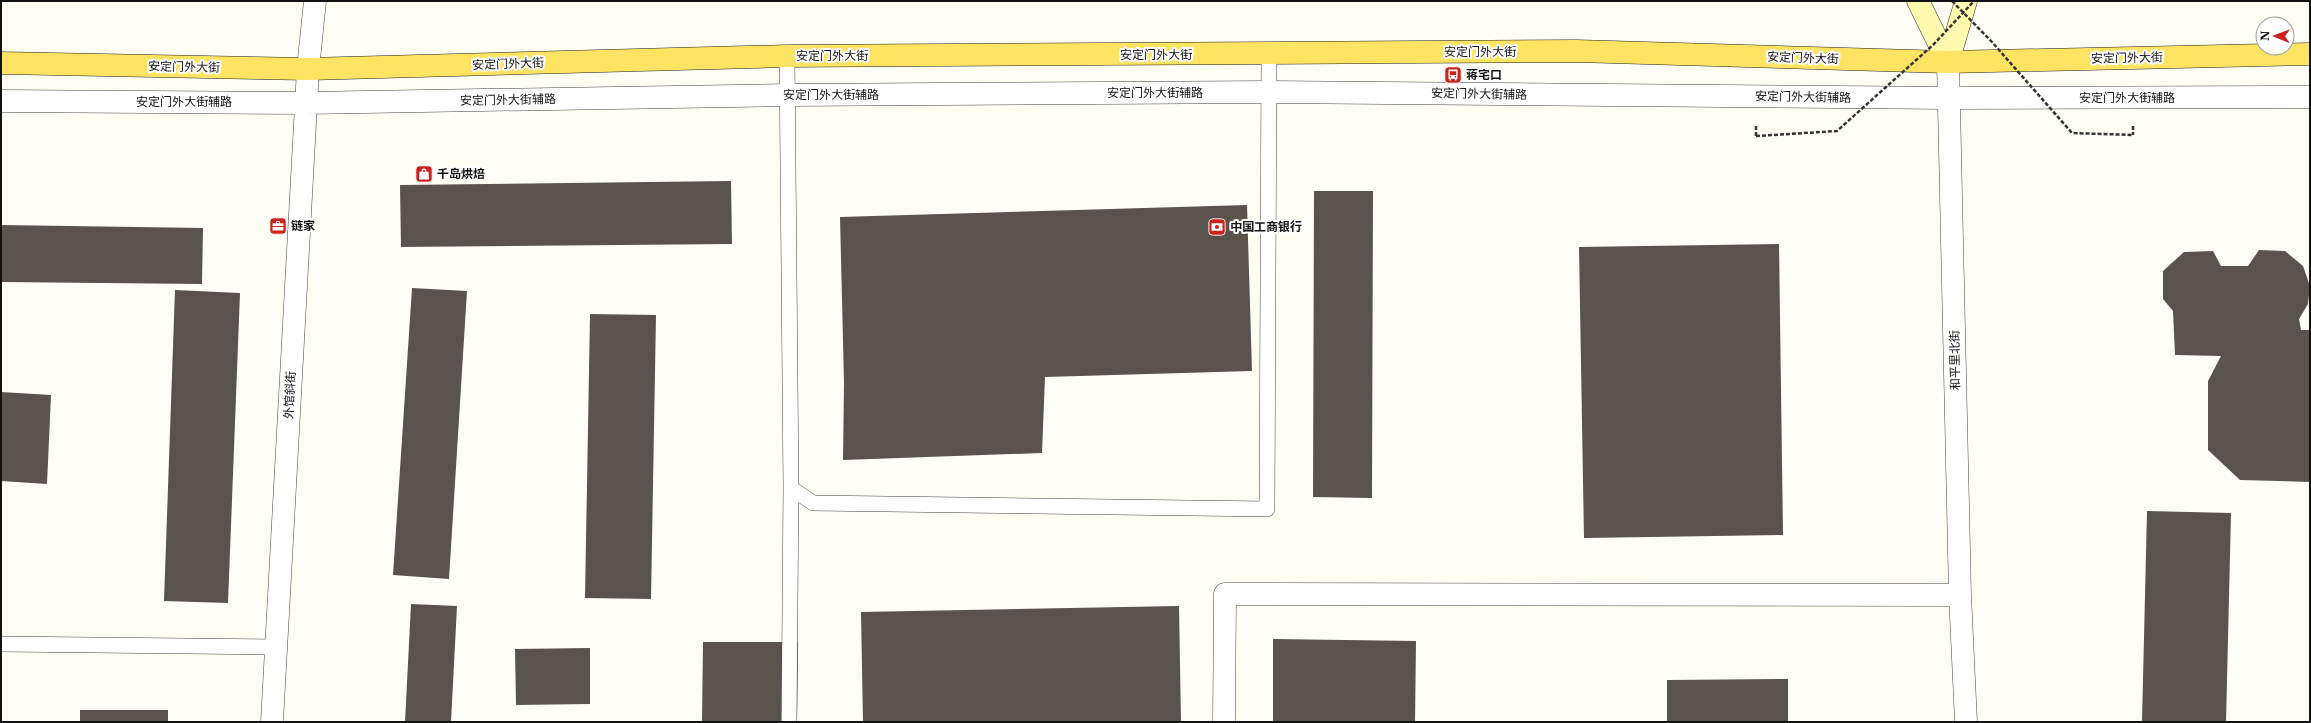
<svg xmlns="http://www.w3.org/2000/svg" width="2311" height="723" viewBox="0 0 2311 723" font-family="'Libre Baskerville','Noto Sans SC',serif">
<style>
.building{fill:#5a534c}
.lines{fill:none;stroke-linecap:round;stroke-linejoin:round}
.service-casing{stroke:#444;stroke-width:16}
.minor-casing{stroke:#444;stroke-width:23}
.tertiary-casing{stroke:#444;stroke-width:23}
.secondary-casing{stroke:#333;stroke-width:23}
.primary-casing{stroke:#222;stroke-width:23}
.path{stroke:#333;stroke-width:2.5;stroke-dasharray:4 2;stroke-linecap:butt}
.service{stroke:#fff;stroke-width:15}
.minor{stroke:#fff;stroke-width:22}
.tertiary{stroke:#fff;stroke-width:22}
.secondary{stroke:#fffcaf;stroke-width:22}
.primary{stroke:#ffe464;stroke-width:22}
.path-bridge{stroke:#333;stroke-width:2.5;stroke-dasharray:4 2;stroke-linecap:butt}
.labels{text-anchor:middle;stroke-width:4;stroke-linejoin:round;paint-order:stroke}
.street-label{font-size:12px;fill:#111;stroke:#fff}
.poi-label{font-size:12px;font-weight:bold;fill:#111;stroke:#fff;text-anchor:start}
</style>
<rect width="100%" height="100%" fill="#fffef4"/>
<path class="building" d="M731,181L732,244L401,247L400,185Z
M1314,191H1373L1372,498L1313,497Z
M1247,205L1252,371L1045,377L1042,453L843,460L844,383L840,217Z
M1,225L203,228L202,284L1,282Z
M1779,244L1783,535L1584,538L1579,247Z
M2259,250L2285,251L2303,266L2310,286L2308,304L2299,319L2301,330H2310V482L2240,480L2208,450V381L2221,356L2175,355L2173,311L2163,299V271L2184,252L2213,251L2221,266H2248Z
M412,288L467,291L449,579L393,575Z
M175,290L240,293L228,603L164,601Z
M590,314L656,315L651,599L585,598Z
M1,392L51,395L47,484L1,481Z
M2147,511L2231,513L2226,722H2142Z
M411,604L457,606L451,722H405Z
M1179,606L1181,722H863L861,612Z
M1273,639L1416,641L1415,722H1273Z
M703,642H798L797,722H702Z
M590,648V704L516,705L515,649Z
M1788,679V722H1667V680Z
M80,710H168V722H80Z"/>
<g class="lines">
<defs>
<path id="service" d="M787,56L791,488L813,503L1267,509L1269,54
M1,644L277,647
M789,722L791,488"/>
<path id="minor" d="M1948,62L1960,595L1966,722
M1224,722L1225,594L1960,595"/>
<path id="tertiary" d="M1,101L306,103L787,95L1269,92L1949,98L2310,97
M272,722L308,69L315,1"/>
<path id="secondary" d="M1918,1L1948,62
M1948,62L1966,1"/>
<path id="primary" d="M1,63L308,69L787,56L1577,51L1948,62L2310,54"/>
</defs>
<use href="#service" class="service-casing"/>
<use href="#minor" class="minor-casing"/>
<use href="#tertiary" class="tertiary-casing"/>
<use href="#secondary" class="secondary-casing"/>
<use href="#primary" class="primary-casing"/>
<path class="path" d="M2133,126V135
M1756,136V124"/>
<use href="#service" class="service"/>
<use href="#minor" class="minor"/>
<use href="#tertiary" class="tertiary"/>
<use href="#secondary" class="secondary"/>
<use href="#primary" class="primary"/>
<path class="path-bridge" d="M1952,1L1992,42L2072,133L2133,135
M1756,136L1837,131L1934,44L1974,1"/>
</g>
<defs>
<symbol id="bus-square" viewBox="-11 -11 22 22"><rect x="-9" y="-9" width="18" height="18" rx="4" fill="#cc221e" stroke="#fff"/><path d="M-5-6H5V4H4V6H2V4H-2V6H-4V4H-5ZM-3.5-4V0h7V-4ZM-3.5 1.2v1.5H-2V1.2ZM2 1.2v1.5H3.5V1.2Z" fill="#fff"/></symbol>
<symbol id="shop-square" viewBox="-11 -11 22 22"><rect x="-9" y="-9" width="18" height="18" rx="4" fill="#cc221e" stroke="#fff"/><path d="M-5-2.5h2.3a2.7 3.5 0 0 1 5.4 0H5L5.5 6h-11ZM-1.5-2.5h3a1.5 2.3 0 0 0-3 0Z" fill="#fff"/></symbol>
<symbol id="office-square" viewBox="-11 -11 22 22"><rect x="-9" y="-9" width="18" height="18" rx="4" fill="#cc221e" stroke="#fff"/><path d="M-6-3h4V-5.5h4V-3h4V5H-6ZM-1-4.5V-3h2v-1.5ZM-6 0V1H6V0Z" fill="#fff"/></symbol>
<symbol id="bank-square" viewBox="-11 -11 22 22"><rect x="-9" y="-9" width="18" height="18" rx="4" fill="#cc221e" stroke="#fff"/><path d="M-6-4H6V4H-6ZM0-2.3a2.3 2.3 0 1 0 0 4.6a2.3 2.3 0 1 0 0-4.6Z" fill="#fff"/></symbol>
</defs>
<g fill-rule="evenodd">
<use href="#bus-square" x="1443" y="65" width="20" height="20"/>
<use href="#shop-square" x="414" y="164" width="20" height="20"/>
<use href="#office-square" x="268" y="216" width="20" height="20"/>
<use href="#bank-square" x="1207" y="217" width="20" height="20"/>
</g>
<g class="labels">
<g class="street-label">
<text x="1480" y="56">安定门外大街</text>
<text x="1156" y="59">安定门外大街</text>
<text x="832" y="60">安定门外大街</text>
<text transform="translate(1803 58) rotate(2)" y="4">安定门外大街</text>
<text transform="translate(2127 58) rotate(-1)" y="4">安定门外大街</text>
<text transform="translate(508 64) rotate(-2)" y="4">安定门外大街</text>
<text transform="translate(184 67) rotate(1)" y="4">安定门外大街</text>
<text x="1155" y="97">安定门外大街辅路</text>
<text transform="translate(1479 94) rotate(1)" y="4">安定门外大街辅路</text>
<text x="831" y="99">安定门外大街辅路</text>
<text transform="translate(1803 97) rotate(1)" y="4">安定门外大街辅路</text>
<text x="2127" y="102">安定门外大街辅路</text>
<text transform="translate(508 100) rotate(-1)" y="4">安定门外大街辅路</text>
<text x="184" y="106">安定门外大街辅路</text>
<text transform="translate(1955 360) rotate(-91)" y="4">和平里北街</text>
<text transform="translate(290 395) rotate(-87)" y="4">外馆斜街</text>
</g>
<g class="poi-label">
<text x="1466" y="79">蒋宅口</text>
<text x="437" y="178">千岛烘焙</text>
<text x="291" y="230">链家</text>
<text x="1230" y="231">中国工商银行</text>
</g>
</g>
<rect width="2311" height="723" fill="none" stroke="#111111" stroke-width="4"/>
<g transform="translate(2275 36) rotate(271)"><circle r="19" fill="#ffffff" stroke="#a0a0a0"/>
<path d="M0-3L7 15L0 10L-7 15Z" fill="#cc221e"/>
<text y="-6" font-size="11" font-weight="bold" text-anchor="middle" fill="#111111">N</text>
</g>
</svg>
